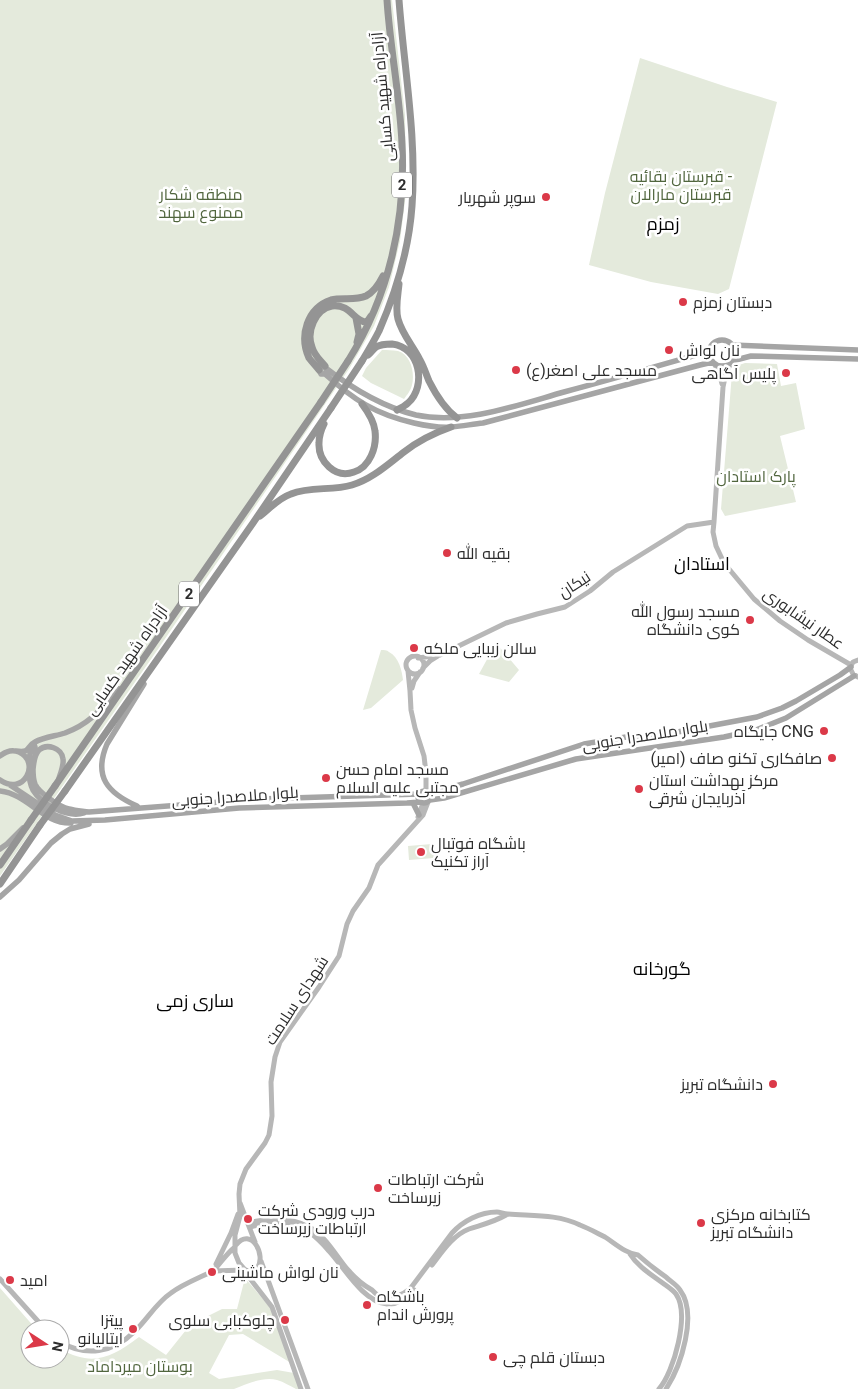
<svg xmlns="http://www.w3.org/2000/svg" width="858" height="1389" viewBox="0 0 858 1389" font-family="Roboto,Cairo,sans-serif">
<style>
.green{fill:#e4eadc}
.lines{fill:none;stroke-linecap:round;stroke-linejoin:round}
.secondary{stroke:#b7b7b7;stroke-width:5}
.primary{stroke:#a5a5a5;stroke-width:5.5}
.highway{stroke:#949494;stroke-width:7}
.highway-bridge{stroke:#949494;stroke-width:7}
.poi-dot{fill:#db3948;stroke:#fff;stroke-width:2}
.labels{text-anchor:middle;stroke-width:5;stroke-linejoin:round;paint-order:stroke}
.shield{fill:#fff;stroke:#6c6c6c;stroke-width:1}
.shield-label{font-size:15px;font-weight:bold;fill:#2d2d2d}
.street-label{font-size:16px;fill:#2d2d2d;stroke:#fff}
.park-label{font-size:16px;fill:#51663e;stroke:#fff}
.poi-label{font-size:16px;fill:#2d2d2d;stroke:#fff;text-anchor:start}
.neighbourhood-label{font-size:18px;fill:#000;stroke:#fff}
</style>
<rect width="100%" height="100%" fill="#fff"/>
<path class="green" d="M0,0H392L405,115L406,193L400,241L389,287L374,326L349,369L156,652L0,876Z
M640,58L727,87L777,102L729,289L718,294L651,282L589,265L605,193Z
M382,350C387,350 393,350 398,351C411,355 415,373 412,385C411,390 407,395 404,399L371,383L362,376L366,368Z
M745,363L777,364L781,386L796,383L805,429L780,436L796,502L725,516L721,509L732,373L736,366Z
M496,643L519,670L509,682L479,674Z
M381,650C384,650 387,650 389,652C399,657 402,671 403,680L371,708L363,710Z
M432,844L434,858L409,860L408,846Z
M245,1278L273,1311L291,1363L243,1334L229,1335L209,1373L219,1379L277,1370L294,1373L299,1389H296C290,1386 284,1382 277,1380C264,1376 247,1384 234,1389H0V1288L36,1329H30V1359H60V1349C93,1367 111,1358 139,1337L166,1355L190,1325L222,1309H237Z"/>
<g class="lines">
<path class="secondary" d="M732,361L726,373L723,387L714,522L713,532L716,546L724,563L754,599L780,621L808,640L851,665
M713,362L719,372L722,384
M406 665a9 9 0 1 1 18 0a9 9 0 1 1-18 0Z
M418,658L440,655L506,623L537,614L565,607L590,591L613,572L687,526L714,522
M858,660L853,662L850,668L853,674L858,677
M423,668L430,661L438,656
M408,671L410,691L411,710L415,728L424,756L426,773V792
M412,688L414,681L420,672
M418,817L423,803
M240,1203L255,1242
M248,1223C268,1218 291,1217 309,1227C326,1236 336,1256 348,1270C355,1278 363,1285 372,1290C374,1292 378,1296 381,1297C392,1300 402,1295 410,1289L452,1233C463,1221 480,1212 497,1212C500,1212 504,1214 508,1214C533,1216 557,1214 580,1225C588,1228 597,1233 605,1237C616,1244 625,1253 638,1255C647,1263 656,1270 666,1277C670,1281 677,1285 680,1290C698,1314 681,1366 666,1389
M250,1227C266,1222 295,1222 309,1232C316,1237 323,1244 329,1251C344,1267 363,1302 387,1304C399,1305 406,1297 414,1290
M236,1245C251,1226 267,1255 257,1269L250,1271L245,1270L239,1263L235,1253V1235L240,1216L239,1194L240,1184L246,1169L265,1143L269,1135L272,1116L271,1082L275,1057L280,1042L319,987L339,956L347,924L353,911L369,888L378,865L423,815L428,802
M630,1254C638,1267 652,1275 664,1284C668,1287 673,1290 676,1294C690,1314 674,1372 659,1389
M261,1261L308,1389
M216,1264L231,1233L238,1214
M432,1265C442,1252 453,1235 469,1229C481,1225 494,1222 506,1215
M246,1270L248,1276L272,1307L301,1389
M213,1271L244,1270
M0,1279L45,1329
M60,1342C86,1357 113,1353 134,1332C147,1320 156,1303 171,1293C183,1284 199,1278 213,1271C221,1263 226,1254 235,1247"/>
<path class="primary" d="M709 353a13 13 0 1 1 26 0a13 13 0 1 1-26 0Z
M732,345L858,350
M732,361L751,356L858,359
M327,369L325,374H321L320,372V367L323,366C350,387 382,407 416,415C464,425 518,405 564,392C613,379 661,365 710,351
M325,374C354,400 375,414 414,423C427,426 439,428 452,427C463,426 473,424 483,423L700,365L713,362
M16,751C32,753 25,747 35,742C44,737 56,736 65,733C91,723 101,709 119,689
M0,756C6,751 12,749 19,752C41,762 24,797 0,780
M29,763L30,754L35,747L34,744
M29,771C29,778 30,784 33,790C42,805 68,818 84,813
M59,778C61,772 64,765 63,759C62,748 47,743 39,750C34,755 34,762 33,769C33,774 33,779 35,784C39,793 60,807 69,809C76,811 82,811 89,812L259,799L419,794
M10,785L55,815L72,821L105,820L239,808L407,803L420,802
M0,791C28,794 43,824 71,823
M418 797a6 6 0 1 1 12 0a6 6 0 1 1-12 0Z
M428,793L442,790L463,784L584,744L626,737H651L757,717L782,708L796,701L840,675L851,667
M430,800L444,798L576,759L724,737L756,730L786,718L854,676
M413,803L419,815
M137,806C108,793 93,777 107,744L144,684
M0,849L7,844L23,828
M0,897L19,880L51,843L62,834L70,829L89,824"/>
<path class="highway" d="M399,284C398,295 395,308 398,319C402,334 413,346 420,360C424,367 426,374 429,381C436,395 445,409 457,418
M356,318L359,334L357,342
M368,355C371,353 373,349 376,347C381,344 387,344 392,344C420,347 427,386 408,403C405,406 401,408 397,410
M348,361C389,296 406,220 402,144C400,96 390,48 387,0
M362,361C368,351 374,341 379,331C396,292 409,248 412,206C417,137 404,68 399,0
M325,366C320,360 314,355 312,347C306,332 315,309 332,306C352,304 353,322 367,322L371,316
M319,370C316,366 312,362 309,358C299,336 307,308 331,300C342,297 355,301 366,296C374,292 379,284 383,276
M324,424C321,430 319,436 319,443C318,461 335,479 354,472C370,467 377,447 375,431C374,421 368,412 362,404
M260,516C270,508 279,498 291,494C310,486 332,491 352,485C372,479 387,465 404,452C418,441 434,433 451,427
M55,786L321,402
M65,791L253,523L331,408
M0,865L31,820
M0,884L40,825"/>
<path class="highway-bridge" d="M321,402L348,361
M331,408L362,361
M31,820L55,786
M40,825L65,791"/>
</g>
<g class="poi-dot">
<circle cx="546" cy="197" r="5"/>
<circle cx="683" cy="302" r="5"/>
<circle cx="669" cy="350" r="5"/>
<circle cx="516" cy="370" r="5"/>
<circle cx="786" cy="373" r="5"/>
<circle cx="447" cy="553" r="5"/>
<circle cx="750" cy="620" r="5"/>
<circle cx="414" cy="648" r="5"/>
<circle cx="824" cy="731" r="5"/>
<circle cx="832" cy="758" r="5"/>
<circle cx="326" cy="778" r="5"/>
<circle cx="639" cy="789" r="5"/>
<circle cx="421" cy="852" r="5"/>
<circle cx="773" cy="1084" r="5"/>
<circle cx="378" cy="1188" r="5"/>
<circle cx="248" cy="1219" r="5"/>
<circle cx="701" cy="1223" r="5"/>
<circle cx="212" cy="1272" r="5"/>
<circle cx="10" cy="1280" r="5"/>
<circle cx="367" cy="1305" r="5"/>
<circle cx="285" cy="1320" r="5"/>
<circle cx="133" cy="1329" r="5"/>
<circle cx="493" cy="1357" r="5"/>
</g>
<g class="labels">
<g class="shield">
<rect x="392" y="172.5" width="20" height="25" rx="4"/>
<rect x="179" y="581.5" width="20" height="25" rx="4"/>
</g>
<g class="shield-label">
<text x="402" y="190">2</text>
<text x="189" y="599">2</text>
</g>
<g class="street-label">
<text transform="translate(382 97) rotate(-95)" y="6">آزادراه شهید کسایی</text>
<text transform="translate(574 584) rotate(-33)" y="6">نیکان</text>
<text transform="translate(804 618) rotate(35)" y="6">عطار نیشابوری</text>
<text transform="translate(126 660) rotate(-55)" y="6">آزادراه شهید کسایی</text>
<text transform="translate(645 735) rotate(-9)" y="6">بلوار ملاصدرا جنوبی</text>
<text transform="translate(235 796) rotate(-4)" y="6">بلوار ملاصدرا جنوبی</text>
<text transform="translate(296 1000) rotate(-57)" y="6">شهدای سلامت</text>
</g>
<g class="park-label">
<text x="681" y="182">قبرستان بقائیه -<tspan x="681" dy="18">قبرستان مارالان</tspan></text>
<text x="201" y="200">منطقه شکار<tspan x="201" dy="18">ممنوع سهند</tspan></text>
<text x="756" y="482">پارک استادان</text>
<text x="140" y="1372">بوستان میرداماد</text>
</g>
<g class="poi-label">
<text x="536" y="203" text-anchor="end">سوپر شهریار</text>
<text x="693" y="308">دبستان زمزم</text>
<text x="679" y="356">نان لواش</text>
<text x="526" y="376">مسجد علی اصغر(ع)</text>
<text x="776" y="379" text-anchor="end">پلیس آگاهی</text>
<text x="457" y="559">بقیه الله</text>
<text x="740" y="617" text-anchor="end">مسجد رسول الله<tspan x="740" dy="18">کوی دانشگاه</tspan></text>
<text x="424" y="654">سالن زیبایی ملکه</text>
<text x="814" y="737" text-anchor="end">جایگاه CNG</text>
<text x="822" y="764" text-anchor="end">صافکاری تکنو صاف (امیر)</text>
<text x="336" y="775">مسجد امام حسن<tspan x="336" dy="18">مجتبی علیه السلام</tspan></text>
<text x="649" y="786">مرکز بهداشت استان<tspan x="649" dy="18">آذربایجان شرقی</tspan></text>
<text x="431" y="849">باشگاه فوتبال<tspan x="431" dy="18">آراز تکنیک</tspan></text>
<text x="763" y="1090" text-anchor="end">دانشگاه تبریز</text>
<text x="388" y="1185">شرکت ارتباطات<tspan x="388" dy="18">زیرساخت</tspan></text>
<text x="258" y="1216">درب ورودی شرکت<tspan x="258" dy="18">ارتباطات زیرساخت</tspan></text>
<text x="711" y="1220">کتابخانه مرکزی<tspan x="711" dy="18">دانشگاه تبریز</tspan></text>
<text x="222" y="1278">نان لواش ماشینی</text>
<text x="20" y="1286">امید</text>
<text x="377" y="1302">باشگاه<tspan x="377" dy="18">پرورش اندام</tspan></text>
<text x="123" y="1326" text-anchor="end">پیتزا<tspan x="123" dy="18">ایتالیانو</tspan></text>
<text x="275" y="1326" text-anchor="end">چلوکبابی سلوی</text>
<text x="503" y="1363">دبستان قلم چی</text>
</g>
<g class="neighbourhood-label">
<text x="663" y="230">زمزم</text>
<text x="702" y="570">استادان</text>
<text x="662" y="975">گورخانه</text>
<text x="195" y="1007">ساری زمی</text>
</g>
</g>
<g transform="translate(45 1344) rotate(102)"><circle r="24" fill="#ffffff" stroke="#ababab"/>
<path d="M0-4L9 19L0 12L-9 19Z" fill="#db3948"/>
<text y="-8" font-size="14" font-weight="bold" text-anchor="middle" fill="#2d2d2d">N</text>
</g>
</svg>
